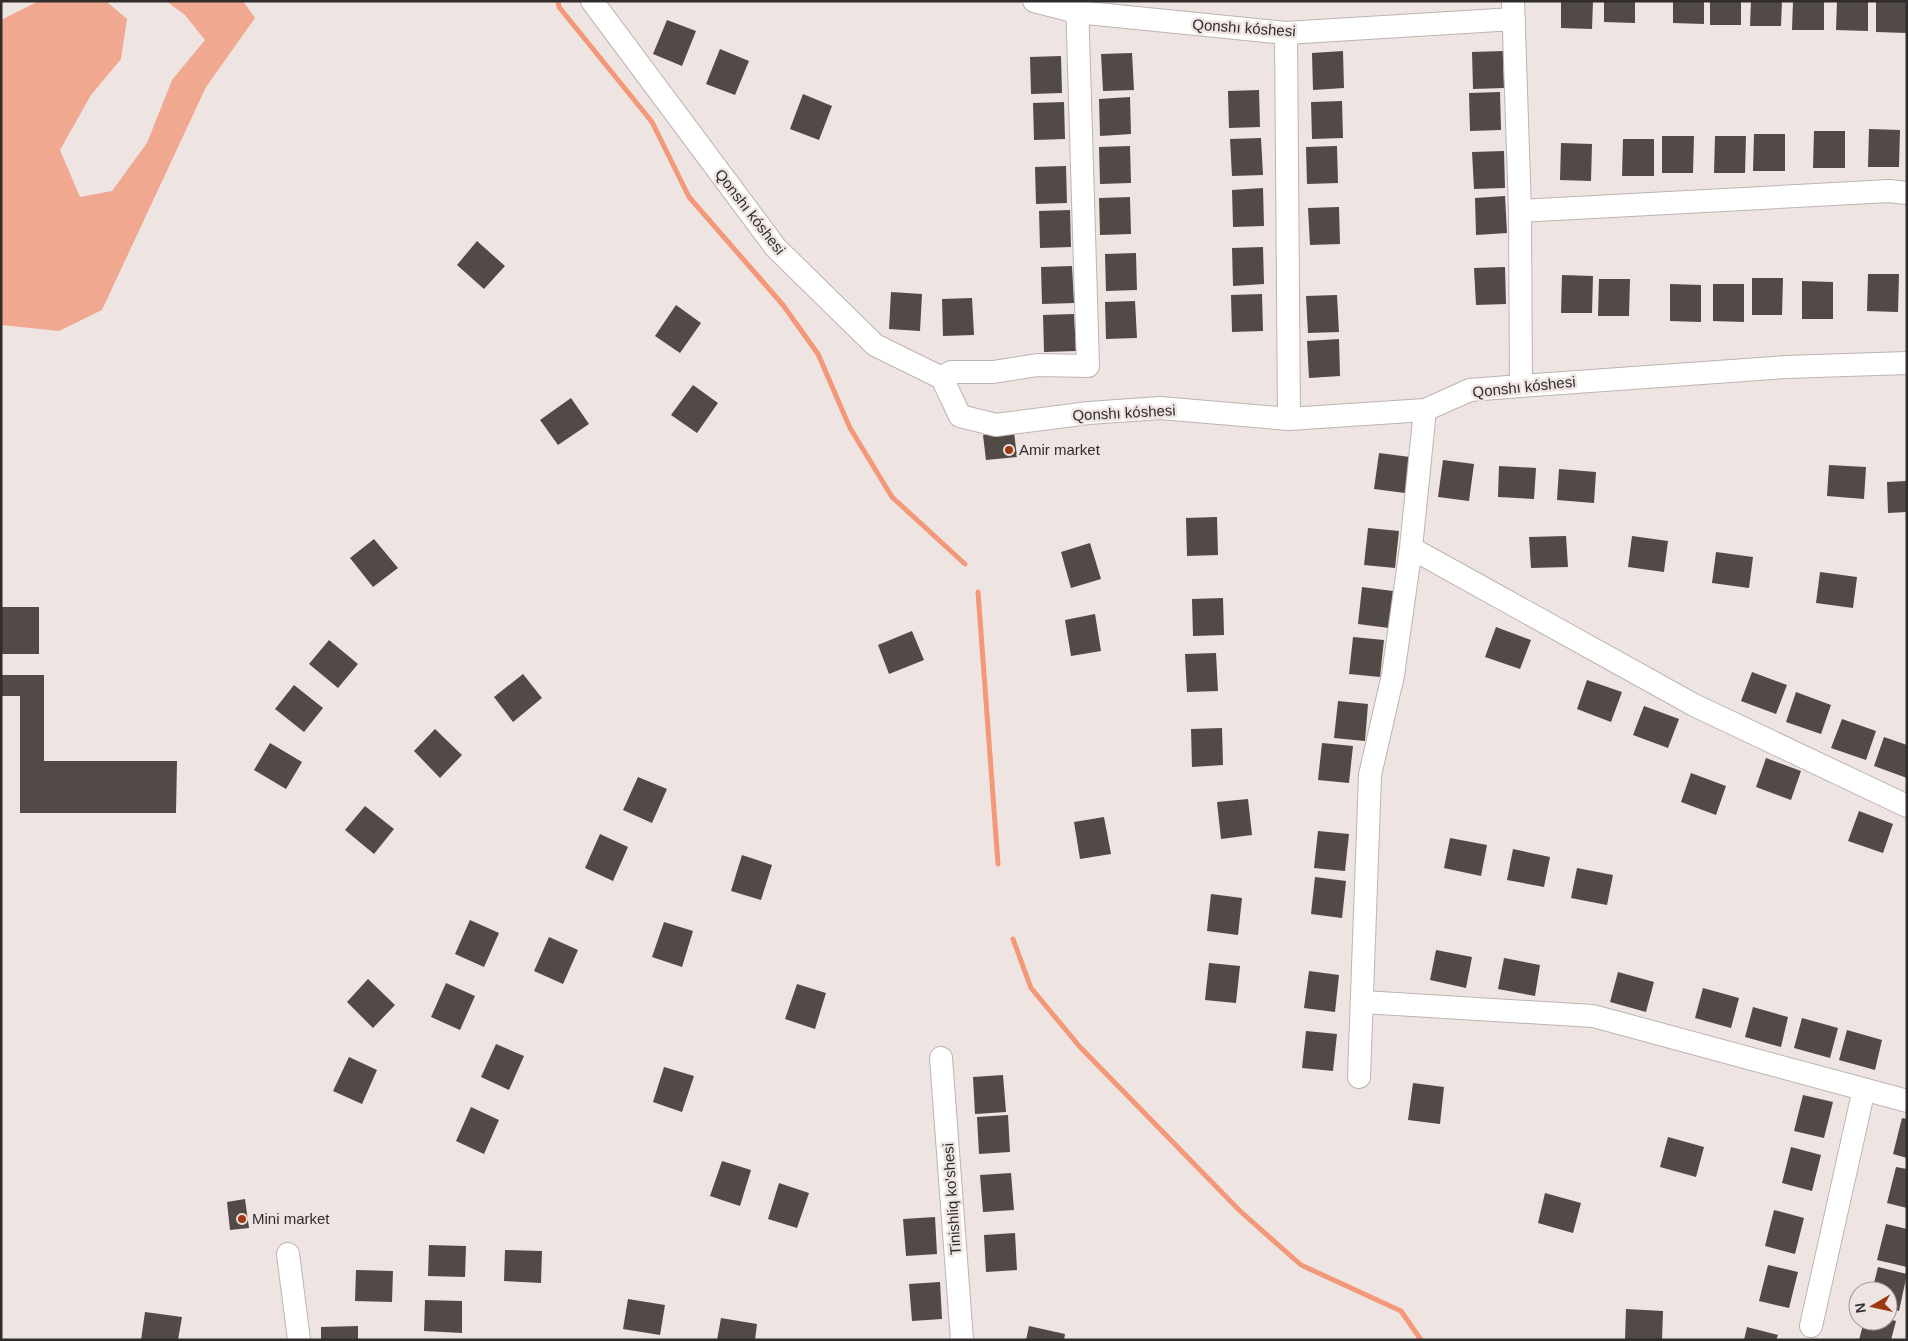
<svg xmlns="http://www.w3.org/2000/svg" width="1908" height="1341" viewBox="0 0 1908 1341" font-family="Helvetica,sans-serif">
<style>
.green{fill:#f0a891}
.lines{fill:none;stroke-linecap:round;stroke-linejoin:round}
.stream{stroke:#f4987a;stroke-width:5}
.building{fill:#524a47}
.minor-casing{stroke:#bdb4b1;stroke-width:24}
.minor{stroke:#fff;stroke-width:22}
.poi-dot{fill:#9f3912;stroke:#eee5e2;stroke-width:2}
.labels{text-anchor:middle;stroke-width:5;stroke-linejoin:round;paint-order:stroke}
.street-label{font-size:15px;fill:#302c2b;stroke:#eee5e2}
.poi-label{font-size:15px;fill:#302c2b;stroke:#eee5e2;text-anchor:start}
</style>
<rect width="100%" height="100%" fill="#eee5e2"/>
<path class="green" d="M39,1H106L127,19L121,59L91,95L60,150L80,197L112,191L147,143L172,80L205,40L185,15L166,1H243L255,18L206,87L102,310L59,331L1,325V20Z"/>
<g class="lines">
<path class="stream" d="M558,1L559,7L652,122L689,197L783,305L818,354L850,428L892,497L965,564
M978,592L998,864
M1013,939L1031,988L1080,1047L1240,1211L1301,1265L1401,1311L1421,1340"/>
</g>
<path class="building" d="M1561,1H1593L1592,29L1561,28Z
M1604,1H1635V23L1604,22Z
M1673,1H1704V24L1673,23Z
M1710,1H1741V25H1710Z
M1751,1H1782L1781,26H1750Z
M1793,1H1824V30H1792Z
M1837,1H1868V31L1836,30Z
M1876,1H1907V33L1876,32Z
M667,20L696,31L682,66L653,54Z
M720,49L749,61L735,95L706,84Z
M1343,51L1344,88L1313,90L1312,53Z
M1503,51L1504,88L1473,89L1472,52Z
M1132,53L1134,90L1103,91L1101,54Z
M1061,56L1062,93L1031,94L1030,57Z
M1259,90L1260,127L1229,128L1228,91Z
M1500,92L1501,130L1470,131L1469,93Z
M803,94L832,106L819,140L790,129Z
M1130,97L1131,134L1100,136L1099,99Z
M1342,101L1343,138L1312,139L1311,102Z
M1064,102L1065,139L1034,140L1033,103Z
M1869,129L1900,130L1899,167H1868Z
M1814,131H1845V168H1813Z
M1754,134H1785V171H1753Z
M1662,136H1694L1693,173H1662Z
M1715,136H1746L1745,173H1714Z
M1261,138L1263,175L1232,176L1230,139Z
M1623,139H1654V176H1622Z
M1561,143L1592,144L1591,181L1560,180Z
M1130,146L1131,183L1100,184L1099,147Z
M1337,146L1338,183L1307,184L1306,147Z
M1504,151L1505,188L1474,189L1472,152Z
M1066,166L1067,203L1036,204L1035,167Z
M1263,188L1264,226L1233,227L1232,190Z
M1505,196L1507,233L1476,235L1475,198Z
M1130,197L1131,234L1100,235L1099,198Z
M1339,207L1340,244L1310,245L1308,208Z
M1070,210L1071,247L1040,248L1039,211Z
M477,241L505,266L484,289L457,265Z
M1263,247L1264,284L1233,286L1232,248Z
M1136,253L1137,290L1106,291L1105,254Z
M1072,266L1074,303L1042,304L1041,267Z
M1505,267L1506,304L1476,305L1474,268Z
M1868,274H1899L1898,312L1867,311Z
M1562,275L1593,276L1592,313H1561Z
M1752,278H1783L1782,315H1752Z
M1599,279H1630L1629,316H1598Z
M1802,281L1833,282V319H1802Z
M1670,284L1701,285V322L1670,321Z
M1713,284H1744V322L1713,321Z
M891,292L922,294L920,331L889,329Z
M1262,294L1263,331L1232,332L1231,295Z
M1337,295L1339,332L1308,333L1306,296Z
M972,298L974,335L943,336L942,299Z
M1135,301L1137,338L1106,339L1105,302Z
M676,305L701,323L680,353L655,336Z
M1074,314L1076,351L1044,352L1043,315Z
M1339,339L1340,376L1309,378L1307,341Z
M693,385L718,403L697,433L671,415Z
M571,398L589,424L558,445L540,420Z
M1014,432L1017,457L986,460L983,435Z
M1379,453L1410,457L1405,493L1374,489Z
M1443,460L1474,464L1469,501L1438,497Z
M1829,465L1866,467L1864,499L1827,496Z
M1499,466L1536,468L1534,499L1498,497Z
M1559,469L1596,472L1594,503L1557,500Z
M1907,481V512L1888,513L1887,482Z
M1217,517L1218,555L1187,556L1186,518Z
M1368,528L1399,531L1395,568L1364,565Z
M1566,536L1568,567L1531,568L1529,537Z
M1632,536L1668,541L1664,572L1628,567Z
M374,539L398,568L373,587L350,558Z
M1090,543L1101,579L1071,588L1061,552Z
M1716,552L1753,557L1749,588L1712,583Z
M1820,572L1857,577L1853,608L1816,603Z
M1362,587L1393,591L1389,628L1358,624Z
M1223,598L1224,635L1193,636L1192,599Z
M1,607H39V654H1Z
M1095,614L1101,651L1071,656L1065,620Z
M1496,627L1531,640L1520,669L1485,657Z
M912,631L924,660L889,674L878,645Z
M1353,637L1384,640L1380,677L1349,674Z
M329,640L358,664L338,688L309,664Z
M1216,653L1218,691L1187,692L1185,654Z
M1752,672L1787,685L1776,714L1741,701Z
M523,674L542,698L513,722L494,697Z
M1,675H44V761H177L176,813H20V696H1Z
M1587,680L1622,692L1611,722L1577,709Z
M294,685L323,708L304,732L275,709Z
M1796,692L1831,705L1821,734L1786,722Z
M1338,701L1368,704L1365,741L1334,738Z
M1644,706L1679,719L1668,748L1633,735Z
M1842,719L1876,731L1866,760L1831,748Z
M1222,728L1223,765L1192,767L1191,729Z
M435,729L462,755L440,778L414,751Z
M1884,737L1907,745V778L1874,766Z
M270,743L302,762L286,789L254,770Z
M1322,743L1353,746L1349,783L1318,780Z
M1766,758L1801,771L1791,800L1756,787Z
M1691,773L1726,786L1716,815L1681,802Z
M638,777L667,789L652,823L623,810Z
M1248,799L1252,835L1221,839L1217,802Z
M365,806L394,829L374,854L345,830Z
M1859,811L1893,824L1883,853L1848,841Z
M1104,817L1111,854L1080,859L1074,822Z
M1318,831L1349,834L1345,871L1314,868Z
M600,834L628,847L613,881L585,868Z
M1450,838L1487,845L1481,876L1444,868Z
M1513,849L1550,857L1544,887L1507,880Z
M742,855L772,865L761,900L731,891Z
M1577,868L1613,875L1607,905L1571,898Z
M1315,877L1346,881L1342,918L1311,914Z
M1211,894L1242,898L1238,935L1207,931Z
M470,920L499,933L484,967L455,954Z
M664,922L693,931L682,967L652,957Z
M549,937L578,950L563,984L534,971Z
M1436,950L1472,957L1466,988L1430,980Z
M1504,958L1540,965L1535,996L1498,989Z
M1209,963L1240,966L1236,1003L1205,1000Z
M1309,971L1339,975L1335,1012L1304,1008Z
M1618,972L1654,982L1646,1012L1610,1002Z
M368,979L395,1005L373,1028L347,1002Z
M446,983L475,996L460,1030L431,1017Z
M797,984L826,993L815,1029L785,1019Z
M1703,988L1739,998L1731,1028L1695,1018Z
M1753,1007L1788,1017L1781,1047L1745,1037Z
M1802,1018L1838,1028L1830,1058L1794,1048Z
M1847,1030L1882,1040L1875,1070L1839,1060Z
M1306,1031L1337,1034L1333,1071L1302,1068Z
M496,1044L524,1056L509,1090L481,1077Z
M349,1057L377,1070L362,1104L333,1091Z
M664,1067L694,1076L682,1112L653,1102Z
M1003,1075L1006,1112L975,1114L973,1077Z
M1413,1083L1444,1087L1440,1124L1408,1120Z
M1803,1095L1833,1102L1824,1138L1794,1131Z
M471,1107L499,1120L484,1154L456,1141Z
M1008,1115L1010,1152L979,1154L977,1117Z
M1902,1118L1907,1119V1158L1893,1154Z
M1668,1137L1704,1147L1696,1177L1660,1167Z
M1791,1147L1821,1155L1812,1191L1782,1183Z
M722,1161L751,1170L740,1206L710,1196Z
M1896,1167L1907,1169V1208L1887,1203Z
M1011,1173L1014,1210L983,1212L980,1175Z
M779,1183L809,1193L797,1228L768,1219Z
M1545,1193L1581,1203L1573,1233L1538,1223Z
M245,1199L249,1228L230,1230L227,1202Z
M1774,1210L1804,1218L1795,1254L1765,1246Z
M935,1217L937,1254L906,1256L903,1219Z
M1886,1224L1907,1229V1267L1877,1260Z
M1015,1233L1017,1270L986,1272L984,1235Z
M429,1245L466,1246L465,1277L428,1276Z
M505,1250L542,1251L541,1283L504,1281Z
M1768,1265L1798,1272L1789,1308L1759,1301Z
M1878,1267L1907,1274L1899,1311L1888,1308V1291H1872Z
M356,1270L393,1271L392,1302L355,1301Z
M940,1282L942,1319L912,1321L909,1284Z
M628,1299L665,1305L660,1335L623,1329Z
M425,1300L462,1301V1333L424,1331Z
M1626,1309L1663,1311L1662,1340H1625Z
M145,1312L182,1317L178,1340H141Z
M721,1318L757,1324L755,1340H717Z
M1888,1319L1896,1321L1891,1340H1859L1864,1321H1888Z
M358,1326V1340H321V1327Z
M1029,1326L1065,1334L1064,1340H1026Z
M1747,1327L1778,1335L1776,1340H1744Z"/>
<g class="lines">
<defs>
<path id="minor" d="M592,1L776,248L875,345L942,378L960,416L996,425L1089,413L1160,408L1289,419L1425,410L1470,390L1521,386L1786,367L1907,363
M1034,1L1077,12L1286,33L1514,19
M1513,1L1520,211L1521,386
M1286,33L1289,419
M1520,211L1889,191L1907,193
M942,378L951,372H993L1038,365L1088,366L1077,1
M1411,548L1694,705L1907,806
M1363,1002L1593,1016L1907,1101
M941,1058L962,1340
M1359,1077L1370,775L1393,675L1411,548L1425,410
M288,1254L299,1340
M1811,1326L1864,1089"/>
</defs>
<use href="#minor" class="minor-casing"/>
<use href="#minor" class="minor"/>
</g>
<g class="poi-dot">
<circle cx="1009" cy="450" r="5"/>
<circle cx="242" cy="1219" r="5"/>
</g>
<g class="labels">
<g class="street-label">
<text transform="translate(1244 28) rotate(4)" y="5">Qonshı kóshesi</text>
<text transform="translate(750 212) rotate(52)" y="5">Qonshı kóshesi</text>
<text transform="translate(1524 387) rotate(-6)" y="5">Qonshı kóshesi</text>
<text transform="translate(1124 413) rotate(-3)" y="5">Qonshı kóshesi</text>
<text transform="translate(952 1199) rotate(-94)" y="5">Tinishliq ko'shesi</text>
</g>
<g class="poi-label">
<text x="1019" y="455">Amir market</text>
<text x="252" y="1224">Mini market</text>
</g>
</g>
<rect width="1908" height="1341" fill="none" stroke="#302c2b" stroke-width="5"/>
<g transform="translate(1873 1306) rotate(261)"><circle r="24" fill="#eee5e2" stroke="#a29b99"/>
<path d="M0-4L9 19L0 12L-9 19Z" fill="#9f3912"/>
<text y="-8" font-size="14" font-weight="bold" text-anchor="middle" fill="#302c2b">N</text>
</g>
</svg>
